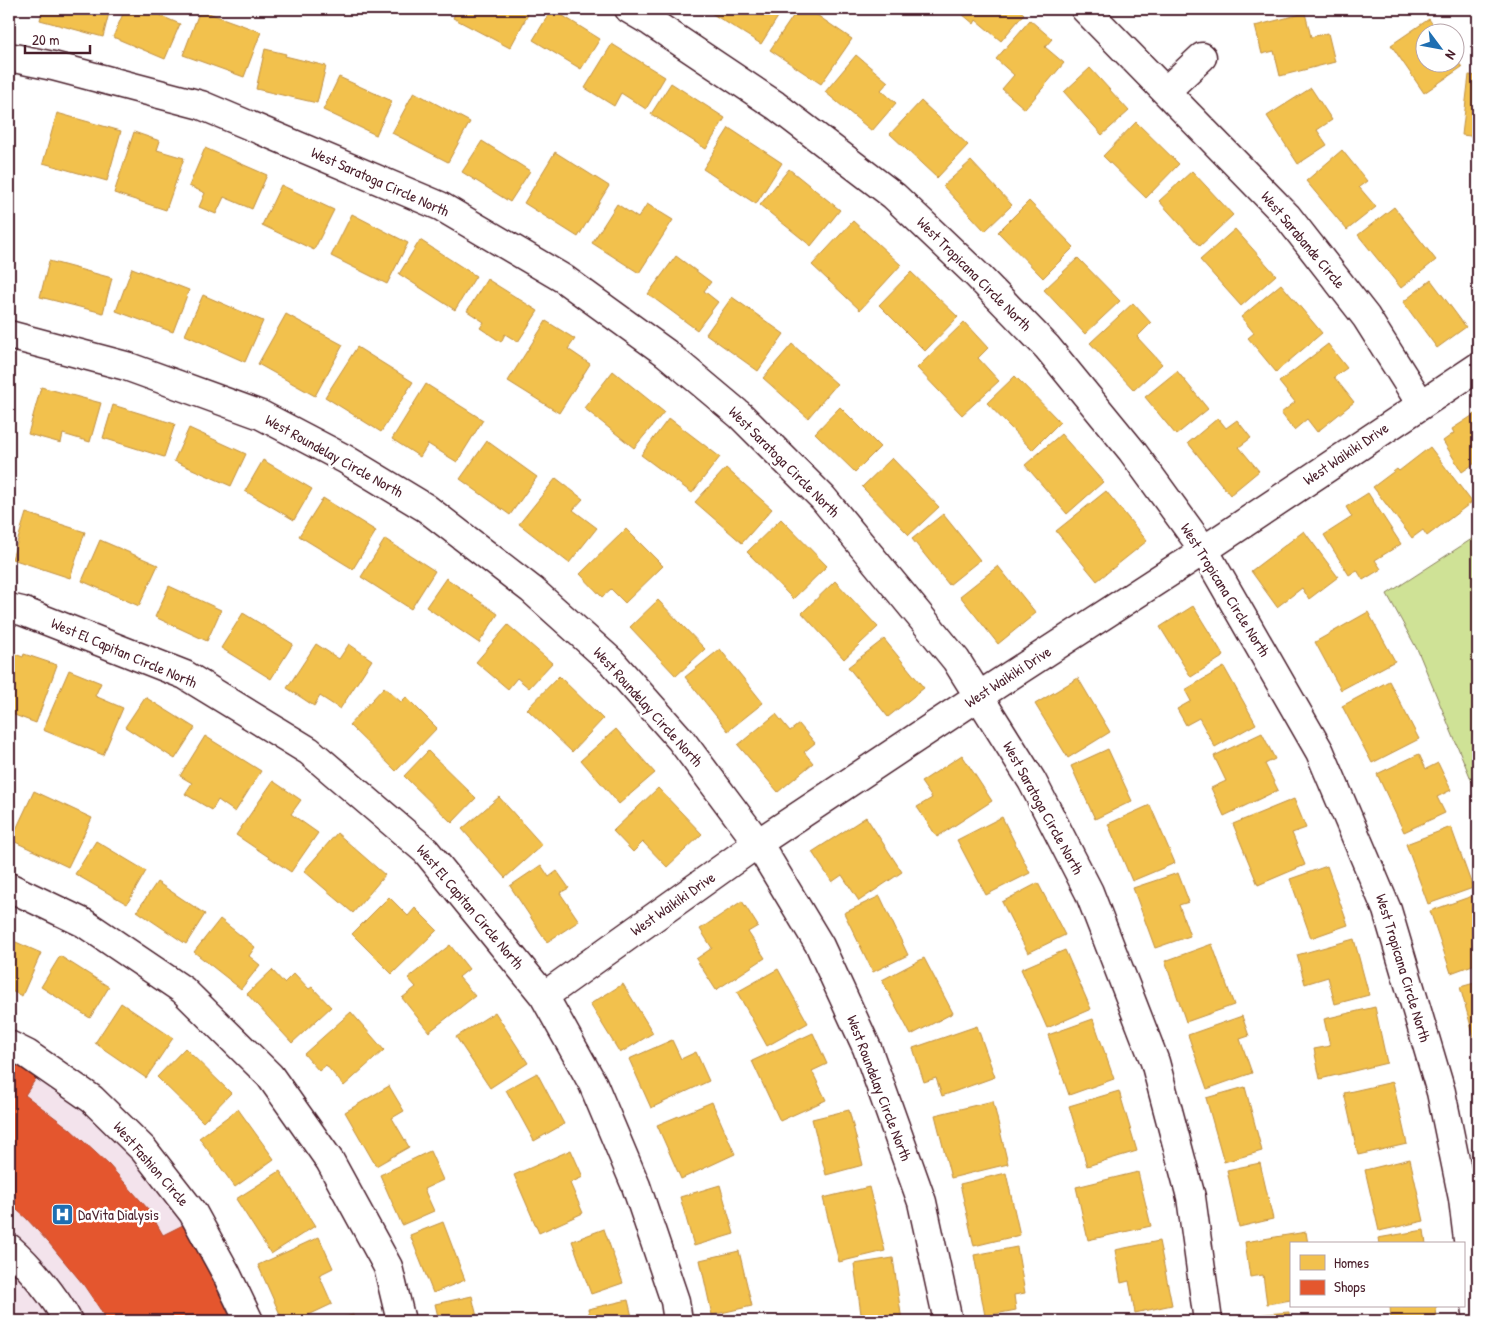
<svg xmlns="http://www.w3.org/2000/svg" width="1487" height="1330" viewBox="0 0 1487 1330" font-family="'Patrick Hand',sans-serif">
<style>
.built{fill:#f3e3ec}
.green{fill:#cfe296;stroke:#8c8060}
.homes{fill:#f2c14e;stroke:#c09044}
.shops{fill:#e4572e;stroke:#b6462d}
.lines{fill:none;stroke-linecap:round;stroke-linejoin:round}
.minor-casing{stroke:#4a1f2b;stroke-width:31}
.minor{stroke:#fff;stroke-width:28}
.labels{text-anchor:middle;stroke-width:5;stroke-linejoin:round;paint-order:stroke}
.street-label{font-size:15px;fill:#4a1f2b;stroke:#fff}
.poi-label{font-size:15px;fill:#4a1f2b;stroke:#fff;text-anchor:start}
</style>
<rect width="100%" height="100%" fill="#fff"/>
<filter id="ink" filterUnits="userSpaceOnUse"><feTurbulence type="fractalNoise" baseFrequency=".02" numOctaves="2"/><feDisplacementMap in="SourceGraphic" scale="10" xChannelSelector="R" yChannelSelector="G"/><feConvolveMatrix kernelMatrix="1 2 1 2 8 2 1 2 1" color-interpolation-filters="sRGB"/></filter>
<g filter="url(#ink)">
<path class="built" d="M9,1037L106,1103L256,1321H9Z"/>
<path class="green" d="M1478,535V796L1418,651L1387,594Z"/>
<path class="homes" d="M43,9H110L103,37L40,20Z
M125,9H164L161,16L180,24L165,59L113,37Z
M457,9H531L510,48L453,18Z
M552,9L600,39L581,69L533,40Z
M714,9H783L761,44L711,13Z
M798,9H808L852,39L821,84L770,50Z
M956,9H1018L1024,14L1001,41L976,20L974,24Z
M200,10L261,32L244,77L183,55Z
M1305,13L1311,37L1328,33L1335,62L1280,76L1274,51L1262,54L1255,26Z
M1429,19L1438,32H1424V62H1454V57L1462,67L1424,93L1391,45Z
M1030,20L1052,39L1045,47L1064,63L1025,109L1002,89L1014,75L996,59Z
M612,44L665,77L646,109L621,93L614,106L585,88Z
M265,49L286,54L285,56L326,66L317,103L256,89Z
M856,55L888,82L881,90L896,103L872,131L825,92Z
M1090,68L1129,111L1102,135L1064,92Z
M1469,75L1478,76V137L1462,135Z
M339,77L392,101L376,135L323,110Z
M671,83L725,118L706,149L651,114Z
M1311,88L1332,120L1317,130L1327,145L1298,164L1267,116Z
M414,92L470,122L448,162L392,133Z
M921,101L968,145L937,178L890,134Z
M57,113L121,131L107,181L43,163Z
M1136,122L1179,164L1146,198L1103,156Z
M729,128L782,163L756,204L703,169Z
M134,132L160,141L157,150L184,158L166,210L114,193Z
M482,141L530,171L510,202L462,172Z
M205,148L267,175L252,209L224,197L216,214L199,207L205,193L189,186Z
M1342,150L1367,181L1359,187L1376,207L1347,230L1306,181Z
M555,152L609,186L578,237L524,203Z
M971,161L1012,205L985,231L943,186Z
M789,169L840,210L811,246L760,205Z
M1192,171L1233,215L1200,246L1159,201Z
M281,185L334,210L314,250L262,225Z
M1029,201L1074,247L1043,278L998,232Z
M617,204L638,218L647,204L673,220L639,273L592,243Z
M1394,207L1436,260L1401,288L1358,235Z
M352,214L408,243L387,284L331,256Z
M853,221L901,265L860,310L812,265Z
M1235,229L1276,275L1241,306L1200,260Z
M420,240L476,276L455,310L399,274Z
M676,256L711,282L704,291L718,302L697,330L648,294Z
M1078,258L1120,301L1085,334L1044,290Z
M49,261L112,278L103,313L40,297Z
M132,268L189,290L173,332L116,311Z
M911,272L958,317L925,351L879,305Z
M487,279L538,311L518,342L505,334L501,342L480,328L484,322L467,311Z
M1431,280L1466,327L1437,348L1403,302Z
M1281,284L1322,333L1276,372L1248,338L1254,333L1241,317Z
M203,295L263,321L245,362L185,335Z
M732,297L784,334L758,371L706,334Z
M1133,303L1151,323L1137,337L1162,364L1134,390L1090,343Z
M286,314L343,345L315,396L258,364Z
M546,321L575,339L568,349L590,364L559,413L508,381Z
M964,322L988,348L978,358L999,381L962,415L917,368Z
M792,344L837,384L808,418L763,378Z
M1328,344L1347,368L1334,377L1354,402L1317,432L1307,419L1294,430L1281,413L1295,402L1279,382Z
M357,347L413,382L381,432L325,397Z
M613,371L664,412L634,448L584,408Z
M1177,371L1208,409L1176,435L1145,397Z
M1015,376L1060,422L1032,450L987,403Z
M426,384L483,420L457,462L428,444L420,457L392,439Z
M41,387L101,403L90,442L63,434L61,443L28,434Z
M113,405L175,424L164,457L103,438Z
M840,407L880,447L855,472L815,433Z
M1475,414L1478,418V461L1462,472L1443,441L1454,433L1452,429Z
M669,418L720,457L692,493L641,455Z
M1218,418L1226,428L1237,420L1251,438L1239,447L1259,471L1230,495L1188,443Z
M189,428L246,454L231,486L174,461Z
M1061,434L1103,482L1067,514L1025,465Z
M487,441L537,477L510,515L460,479Z
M1430,447L1472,502L1427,536L1423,530L1412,538L1373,487L1397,469L1399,471Z
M892,458L939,507L909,535L862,487Z
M263,460L312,489L294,520L245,491Z
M726,468L772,509L742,543L695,502Z
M556,478L583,499L573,510L597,528L569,563L519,524Z
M1106,491L1147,541L1097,581L1056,531Z
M1368,493L1401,544L1375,560L1381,569L1363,580L1357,570L1349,575L1324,535L1352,517L1346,507Z
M323,498L376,531L353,569L299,536Z
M26,513L85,532L70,578L12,559Z
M943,514L980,560L949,585L912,539Z
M781,519L827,566L793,599L747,552Z
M626,529L663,566L625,603L611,589L602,597L580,574Z
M1304,531L1338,577L1309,599L1302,588L1277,607L1251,571Z
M385,539L435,571L411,609L361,577Z
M100,540L158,565L139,606L82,581Z
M998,566L1036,613L998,644L960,596Z
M446,578L498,614L479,643L426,607Z
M835,581L878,627L844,659L802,613Z
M169,586L221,610L207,641L155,617Z
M658,600L705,649L676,676L630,627Z
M1193,606L1224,656L1191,677L1160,627Z
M1368,612L1395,661L1341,690L1315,642Z
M243,613L293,644L271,679L221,648Z
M508,625L552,663L529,688L517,678L508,689L476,662Z
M884,639L924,688L888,717L848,667Z
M316,644L339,659L349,644L372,660L340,709L320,696L314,706L287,688Z
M720,649L763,703L728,731L685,677Z
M9,652L23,657L24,654L57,665L36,723L9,713Z
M1224,667L1256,724L1215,747L1199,718L1186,725L1177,709L1191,701L1185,690Z
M69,670L101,683L95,696L123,708L103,755L43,730Z
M559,676L603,719L572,752L527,709Z
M1078,678L1110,732L1068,758L1035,704Z
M1389,681L1419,739L1372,763L1342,706Z
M384,687L401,702L406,697L437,728L396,771L349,725Z
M145,697L195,728L175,759L125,727Z
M776,714L790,731L799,724L815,743L804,752L813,763L778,792L738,745Z
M616,729L655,773L619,804L581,760Z
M1262,733L1275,759L1265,764L1278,790L1224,816L1211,788L1226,781L1214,756Z
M205,736L261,771L235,812L218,800L212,810L185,794L192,783L180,776Z
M1108,749L1132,801L1095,819L1071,766Z
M428,751L476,798L452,823L404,776Z
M1419,754L1426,769L1438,763L1451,790L1437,797L1445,813L1404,832L1377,774Z
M962,755L992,801L937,837L917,807L932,798L921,782Z
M273,781L301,800L291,814L318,833L291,872L236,835Z
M658,788L702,834L667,867L643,842L633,852L613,831Z
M34,791L92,818L68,867L11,840Z
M499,797L542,845L505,878L462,829Z
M1294,799L1306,828L1292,833L1305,865L1258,885L1233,824Z
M1150,805L1175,863L1132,881L1108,824Z
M866,817L902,872L859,901L842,875L832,882L812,852Z
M1002,817L1030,873L986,895L957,840Z
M1451,827L1473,888L1428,904L1406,844Z
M337,833L385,875L353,913L304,871Z
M96,841L146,871L127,904L75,874Z
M541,865L549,877L557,871L569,888L560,893L579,921L547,942L510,886Z
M1327,866L1348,925L1311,938L1290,879Z
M1178,873L1189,902L1179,905L1190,936L1155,948L1133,888Z
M157,882L205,914L186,944L137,911Z
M1038,883L1065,935L1028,953L1002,902Z
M1475,895L1478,903V963L1451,973L1430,911Z
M880,896L908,955L873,972L844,913Z
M389,897L408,916L415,908L437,930L392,974L352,934Z
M742,901L758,926L748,932L765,958L716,990L696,959L712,948L700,929Z
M220,919L255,947L249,956L260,965L241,989L194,952Z
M9,939L41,953L22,996L9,990Z
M1354,939L1369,995L1335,1004L1328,977L1305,984L1297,955Z
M1212,944L1234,1005L1186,1022L1165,961Z
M450,945L469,969L459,977L475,996L429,1032L402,998L416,987L408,978Z
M1065,950L1091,1009L1047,1028L1021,969Z
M60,956L109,987L90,1018L41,987Z
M924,958L953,1013L911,1035L882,980Z
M778,969L808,1023L767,1046L737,992Z
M272,970L284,983L294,973L309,989L312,987L331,1007L292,1043L247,994Z
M1478,982V1041H1475L1460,987Z
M623,984L653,1033L620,1053L590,1004Z
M121,1003L173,1038L146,1078L95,1043Z
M1375,1007L1387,1063L1320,1079L1314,1049L1330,1046L1324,1019Z
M351,1012L384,1050L344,1086L326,1065L319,1071L304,1054Z
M495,1012L528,1063L490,1088L456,1037Z
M1242,1016L1249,1036L1240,1039L1252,1073L1207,1089L1188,1035Z
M1093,1019L1114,1079L1069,1095L1048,1035Z
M977,1026L995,1077L942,1096L936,1078L924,1082L913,1048Z
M813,1033L827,1064L812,1071L826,1100L780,1121L752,1061Z
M672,1040L681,1059L696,1052L709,1081L651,1108L629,1059Z
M185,1048L231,1093L203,1122L157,1077Z
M537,1073L564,1124L534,1141L506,1090Z
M1393,1082L1407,1144L1358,1155L1344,1093Z
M389,1086L404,1111L392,1118L409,1147L376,1166L345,1112Z
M1245,1087L1262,1151L1224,1162L1206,1098Z
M1119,1091L1137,1151L1087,1166L1069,1106Z
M993,1101L1008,1164L951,1178L935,1115Z
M712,1102L735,1154L681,1179L657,1125Z
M238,1109L274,1159L235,1187L199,1138Z
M849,1110L863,1165L826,1175L812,1119Z
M571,1150L583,1177L570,1183L583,1213L539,1233L514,1175Z
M430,1151L443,1180L424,1189L434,1211L402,1225L380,1175Z
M1410,1159L1424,1221L1379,1231L1365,1170Z
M1260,1163L1273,1219L1239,1227L1227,1170Z
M280,1171L315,1226L271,1254L236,1199Z
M1138,1172L1151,1226L1088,1240L1076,1187Z
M1006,1173L1020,1235L974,1246L960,1184Z
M720,1185L734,1234L694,1246L680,1197Z
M869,1187L885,1251L839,1262L823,1198Z
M443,1222L465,1280L433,1293L410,1235Z
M604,1229L623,1283L591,1294L572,1241Z
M1424,1230L1426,1244H1379L1378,1238Z
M1306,1232L1308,1244H1291V1300L1267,1304L1263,1275L1250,1277L1245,1242Z
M319,1237L333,1268L319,1275L332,1304L296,1321H283L258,1265Z
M1159,1241L1172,1305L1135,1313L1129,1281L1121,1283L1115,1250Z
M1017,1247L1025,1293L1014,1295L1016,1310L985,1316L974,1255Z
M739,1251L752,1306L712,1315L700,1260Z
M893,1258L902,1321H862L854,1264Z
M472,1296L478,1321H439L435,1304Z
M628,1300L633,1321H591L588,1309Z
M1390,1306H1436L1437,1321H1391Z
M1289,1312L1290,1321H1255L1254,1315Z
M1167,1314L1169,1321H1122Z
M353,1315L355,1321H330Z"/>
<path class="shops" d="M9,1057L39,1074L25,1095L70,1129L109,1165L148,1209L163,1235L183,1225L221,1295L231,1321H106L100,1309L83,1284L49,1243L26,1218L9,1203Z"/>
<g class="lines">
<defs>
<path id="minor" d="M629,9L651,22L775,105L894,196L976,274L1047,347L1132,451L1204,550L1320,752L1387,910L1441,1092L1463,1199L1478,1321
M1085,9L1287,216L1366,317L1421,404
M9,57L53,66L201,105L440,206L564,279L666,353L741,416L823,498L956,660L1032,781L1089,892L1155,1062L1191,1197L1208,1321
M1166,91L1202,57
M9,335L126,366L261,415L345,459L426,508L532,590L611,661L681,740L758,843L820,946L867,1048L922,1202L948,1321
M9,608L22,611L185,675L309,751L426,851L544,996L593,1084L636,1186L675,1301L678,1321
M9,887L84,923L183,990L270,1076L330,1161L388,1267L401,1321
M544,996L758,843L979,696L1204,550L1478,367
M9,1045L27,1054L92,1099L144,1150L193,1213L226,1273L249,1321
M9,1248C30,1266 55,1297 68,1321"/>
</defs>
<use href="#minor" class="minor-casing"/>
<use href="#minor" class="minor"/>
</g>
</g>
<defs>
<symbol id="hospital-square" viewBox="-11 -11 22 22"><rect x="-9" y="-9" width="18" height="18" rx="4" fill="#1f6fb2" stroke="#fff"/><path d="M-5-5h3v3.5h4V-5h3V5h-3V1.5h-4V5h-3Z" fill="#fff"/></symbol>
</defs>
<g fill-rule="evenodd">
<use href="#hospital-square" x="50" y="1202" width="25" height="25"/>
</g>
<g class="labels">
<g class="street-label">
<text transform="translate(380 182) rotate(24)" y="5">West Saratoga Circle North</text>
<text transform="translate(1303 240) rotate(50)" y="5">West Sarabande Circle</text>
<text transform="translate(974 274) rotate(45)" y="5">West Tropicana Circle North</text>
<text transform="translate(1346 454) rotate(-34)" y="5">West Waikiki Drive</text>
<text transform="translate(334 456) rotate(29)" y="5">West Roundelay Circle North</text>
<text transform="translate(784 462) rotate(45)" y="5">West Saratoga Circle North</text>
<text transform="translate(1225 590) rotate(58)" y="5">West Tropicana Circle North</text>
<text transform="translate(124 653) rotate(23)" y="5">West El Capitan Circle North</text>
<text transform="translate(1008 677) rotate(-33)" y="5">West Waikiki Drive</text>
<text transform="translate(648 707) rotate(48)" y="5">West Roundelay Circle North</text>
<text transform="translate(1043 808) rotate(61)" y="5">West Saratoga Circle North</text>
<text transform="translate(673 904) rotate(-35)" y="5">West Waikiki Drive</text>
<text transform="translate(470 907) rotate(50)" y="5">West El Capitan Circle North</text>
<text transform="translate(1403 968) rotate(73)" y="5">West Tropicana Circle North</text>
<text transform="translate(879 1088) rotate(69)" y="5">West Roundelay Circle North</text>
<text transform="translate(151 1164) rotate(49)" y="5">West Fashion Circle</text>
</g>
<g class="poi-label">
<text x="78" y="1220">DaVita Dialysis</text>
</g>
</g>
<rect width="1487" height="1330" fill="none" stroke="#fff" stroke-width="30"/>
<rect x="15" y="15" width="1457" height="1300" fill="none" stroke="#4a1f2b" stroke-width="2" filter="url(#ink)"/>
<rect x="1290" y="1242" width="175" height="65" fill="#ffffff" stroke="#b7a5aa"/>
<rect x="1300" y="1255" width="25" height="15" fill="#f2c14e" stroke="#b7a5aa"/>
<text x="1334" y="1268" font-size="15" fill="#4a1f2b">Homes</text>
<rect x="1300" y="1280" width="25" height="15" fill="#e4572e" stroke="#b7a5aa"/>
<text x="1334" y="1292" font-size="15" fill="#4a1f2b">Shops</text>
<g transform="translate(1440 48) rotate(122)"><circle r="24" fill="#ffffff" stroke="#b7a5aa"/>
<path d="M0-4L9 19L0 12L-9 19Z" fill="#1f6fb2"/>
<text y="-8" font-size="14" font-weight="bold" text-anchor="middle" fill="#4a1f2b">N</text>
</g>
<path d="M25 45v8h65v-8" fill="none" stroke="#4a1f2b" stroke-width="2.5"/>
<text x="32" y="45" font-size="15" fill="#4a1f2b" stroke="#ffffff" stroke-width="4" paint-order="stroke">20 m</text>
</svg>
